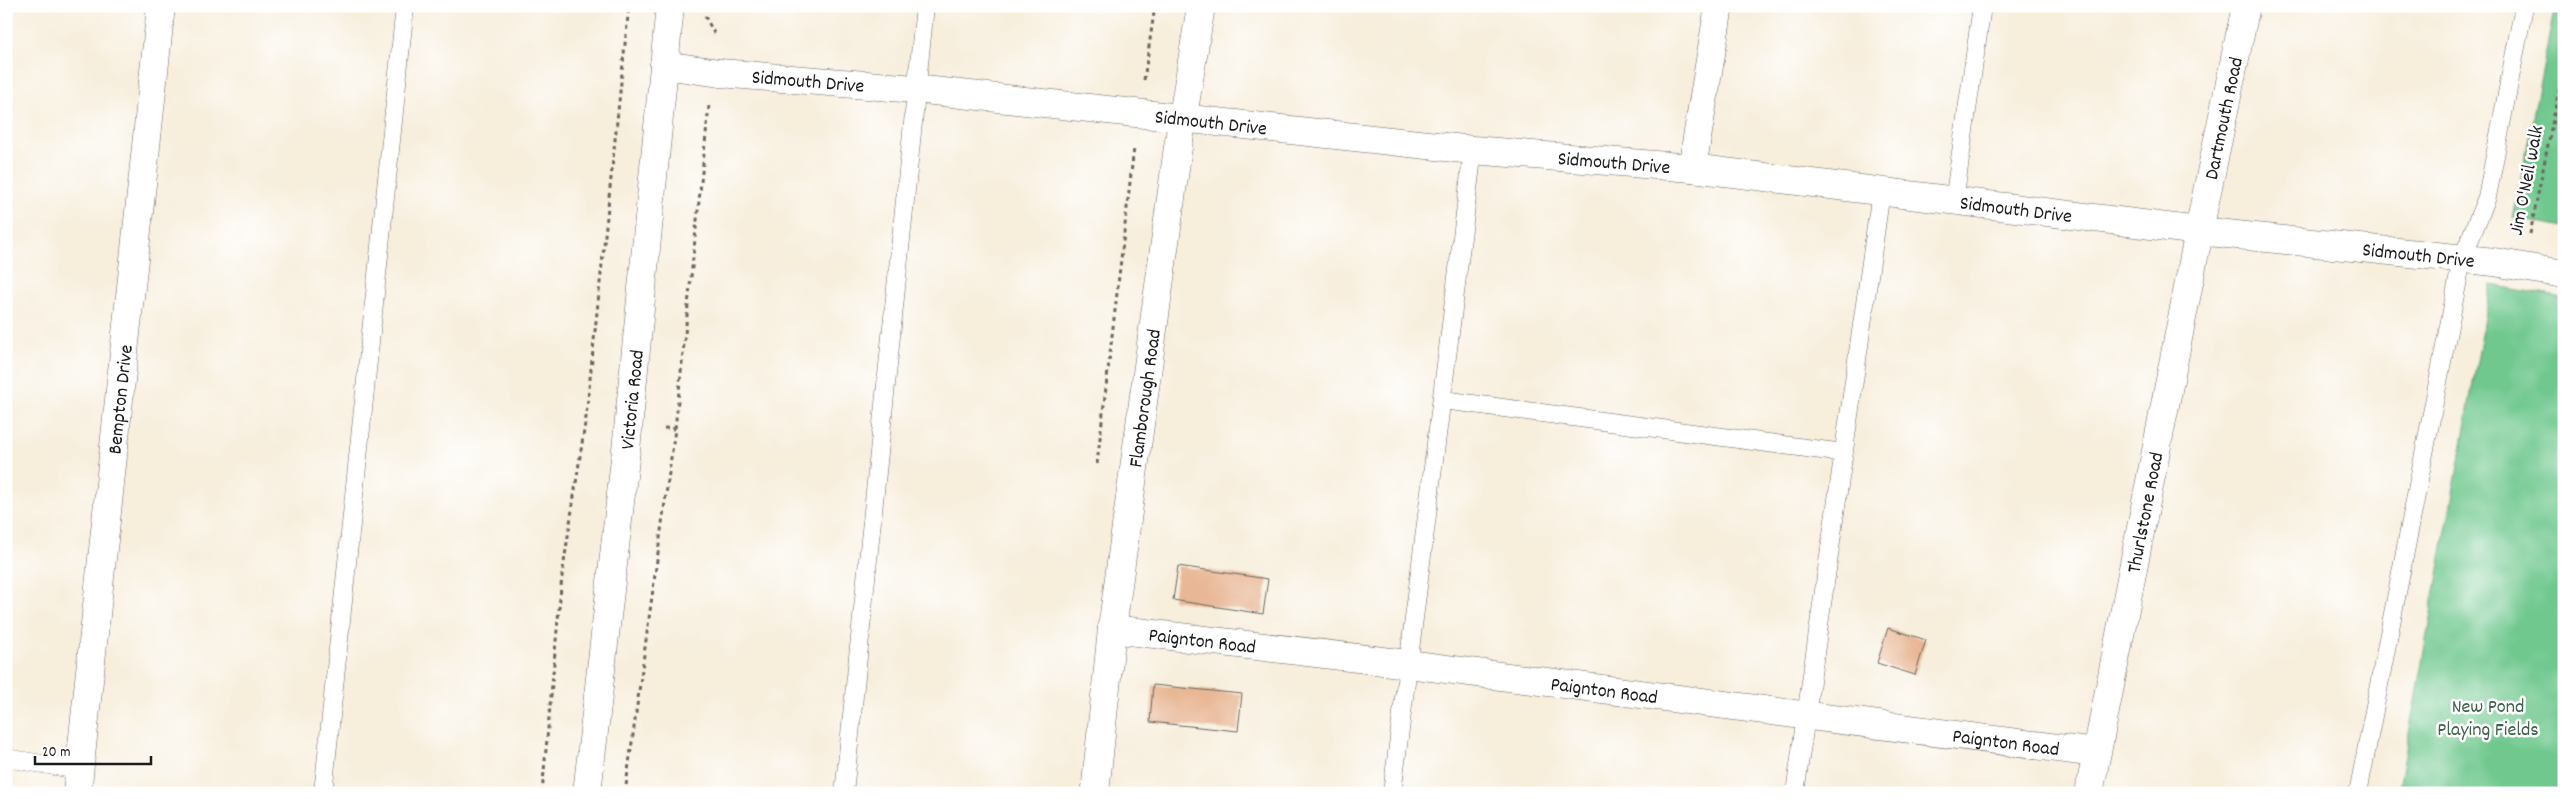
<svg xmlns="http://www.w3.org/2000/svg" width="2570" height="799" viewBox="0 0 2570 799" font-family="Dekko,sans-serif">
<style>
.green{fill:#6fc88e;stroke:#467255}
.building{fill:#e8b795}
.lines{fill:none;stroke-linecap:round;stroke-linejoin:round}
.lane-casing{stroke:#69665f;stroke-width:19}
.street-casing{stroke:#69665f;stroke-width:29}
.secondary-casing{stroke:#69665f;stroke-width:29}
.path{stroke:#69665f;stroke-width:3;stroke-dasharray:4 4;stroke-linecap:butt}
.lane{stroke:#fff;stroke-width:18}
.street{stroke:#fff;stroke-width:28}
.secondary{stroke:#fff;stroke-width:28}
.labels{text-anchor:middle;stroke-width:5;stroke-linejoin:round;paint-order:stroke}
.street-label{font-size:20px;fill:#1c1c1c;stroke:#fff}
.park-label{font-size:20px;fill:#3d614a;stroke:#fff}
</style>
<rect width="100%" height="100%" fill="#fff"/>
<filter id="ink" filterUnits="userSpaceOnUse"><feTurbulence type="fractalNoise" baseFrequency=".02" numOctaves="2"/><feDisplacementMap in="SourceGraphic" scale="10" xChannelSelector="R" yChannelSelector="G"/><feConvolveMatrix kernelMatrix="1 2 1 2 8 2 1 2 1" color-interpolation-filters="sRGB"/></filter>
<filter id="wash" filterUnits="userSpaceOnUse"><feTurbulence type="fractalNoise" baseFrequency=".0096" numOctaves="4" result="noise"/><feDisplacementMap in="SourceGraphic" scale="20" xChannelSelector="R" yChannelSelector="G"/><feGaussianBlur stdDeviation="1.12" result="paint"/><feColorMatrix in="noise" values="0 0 0 0 0 0 0 0 0 0 0 0 0 0 0 0 0 1.4 0 .05"/><feComposite in="paint" operator="in"/></filter>
<g filter="url(#wash)">
<rect width="100%" height="100%" fill="#f7eedc"/>
<path class="green" d="M2555,6H2564V228L2513,218Z
M2491,285L2564,298V793H2398Z"/>
<g id="blocks">
<path class="building" d="M1178,566L1268,579L1263,614L1173,600Z
M1888,628L1926,640L1915,675L1877,663Z
M1153,685L1242,694L1238,731L1150,722Z"/>
</g>
</g>
<g filter="url(#ink)">
<use href="#blocks" fill-opacity="0" stroke="#69665f" stroke-width="1"/>
<g class="lines">
<defs>
<path id="lane" d="M1954,201L1982,6
M1443,400L1844,453
M6,758L79,770
M323,793L405,6
M844,793L925,6
M1392,793L1473,150
M1795,793L1881,192
M2358,793L2462,259L2487,197L2524,6"/>
<g id="street">
<path id="s1" d="M664,65L720,73L915,89L1473,150L1692,168L2199,231L2494,262L2564,274"/>
<path d="M1692,168L1719,6"/>
<path id="s2" d="M1112,629L1408,664L2096,753"/>
<path id="s3" d="M77,793L161,6"/>
<path id="s4" d="M1095,793L1112,629L1178,147L1201,6"/>
<path id="s5" d="M2089,793L2204,206L2246,6"/>
</g>
<g id="secondary">
<path id="s6" d="M587,793L626,450L670,6"/>
</g>
</defs>
<use href="#lane" class="lane-casing"/>
<use href="#street" class="street-casing"/>
<use href="#secondary" class="secondary-casing"/>
<path class="path" d="M705,16L716,37
M1144,80L1155,6
M2530,234L2564,65
M664,428L675,429
M1097,464L1134,148
M542,793L562,576L586,417L629,6
M625,793L675,429L709,106"/>
<use href="#lane" class="lane"/>
<use href="#street" class="street"/>
<use href="#secondary" class="secondary"/>
</g>
</g>
<g class="labels">
<g class="street-label">
<text dy="7" stroke="none"><textPath href="#s1" startOffset="145">Sidmouth Drive</textPath></text>
<text dy="7" stroke="none"><textPath href="#s5" startOffset="688">Dartmouth Road</textPath></text>
<text dy="7" stroke="none"><textPath href="#s1" startOffset="550">Sidmouth Drive</textPath></text>
<text dy="7" stroke="none"><textPath href="#s1" startOffset="955">Sidmouth Drive</textPath></text>
<text transform="translate(2525 180) rotate(-79)" y="7">Jim O'Neil walk</text>
<text dy="7" stroke="none"><textPath href="#s1" startOffset="1360">Sidmouth Drive</textPath></text>
<text dy="7" stroke="none"><textPath href="#s1" startOffset="1765">Sidmouth Drive</textPath></text>
<text dy="7" stroke="none"><textPath href="#s4" startOffset="398">Flamborough Road</textPath></text>
<text dy="7" stroke="none"><textPath href="#s3" startOffset="396">Bempton Drive</textPath></text>
<text dy="7" stroke="none"><textPath href="#s6" startOffset="396">Victoria Road</textPath></text>
<text dy="7" stroke="none"><textPath href="#s5" startOffset="286">Thurlstone Road</textPath></text>
<text dy="7" stroke="none"><textPath href="#s2" startOffset="91">Paignton Road</textPath></text>
<text dy="7" stroke="none"><textPath href="#s2" startOffset="496">Paignton Road</textPath></text>
<text dy="7" stroke="none"><textPath href="#s2" startOffset="901">Paignton Road</textPath></text>
</g>
<g class="park-label">
<text x="2488" y="712">New Pond<tspan x="2488" dy="23">Playing Fields</tspan></text>
</g>
</g>
<rect width="2570" height="799" fill="none" stroke="#fff" stroke-width="25"/>
<path d="M35 756v8h116v-8" fill="none" stroke="#1c1c1c" stroke-width="2.5"/>
<text x="42" y="756" font-size="15" fill="#1c1c1c" stroke="#ffffff" stroke-width="4" paint-order="stroke">20 m</text>
</svg>
